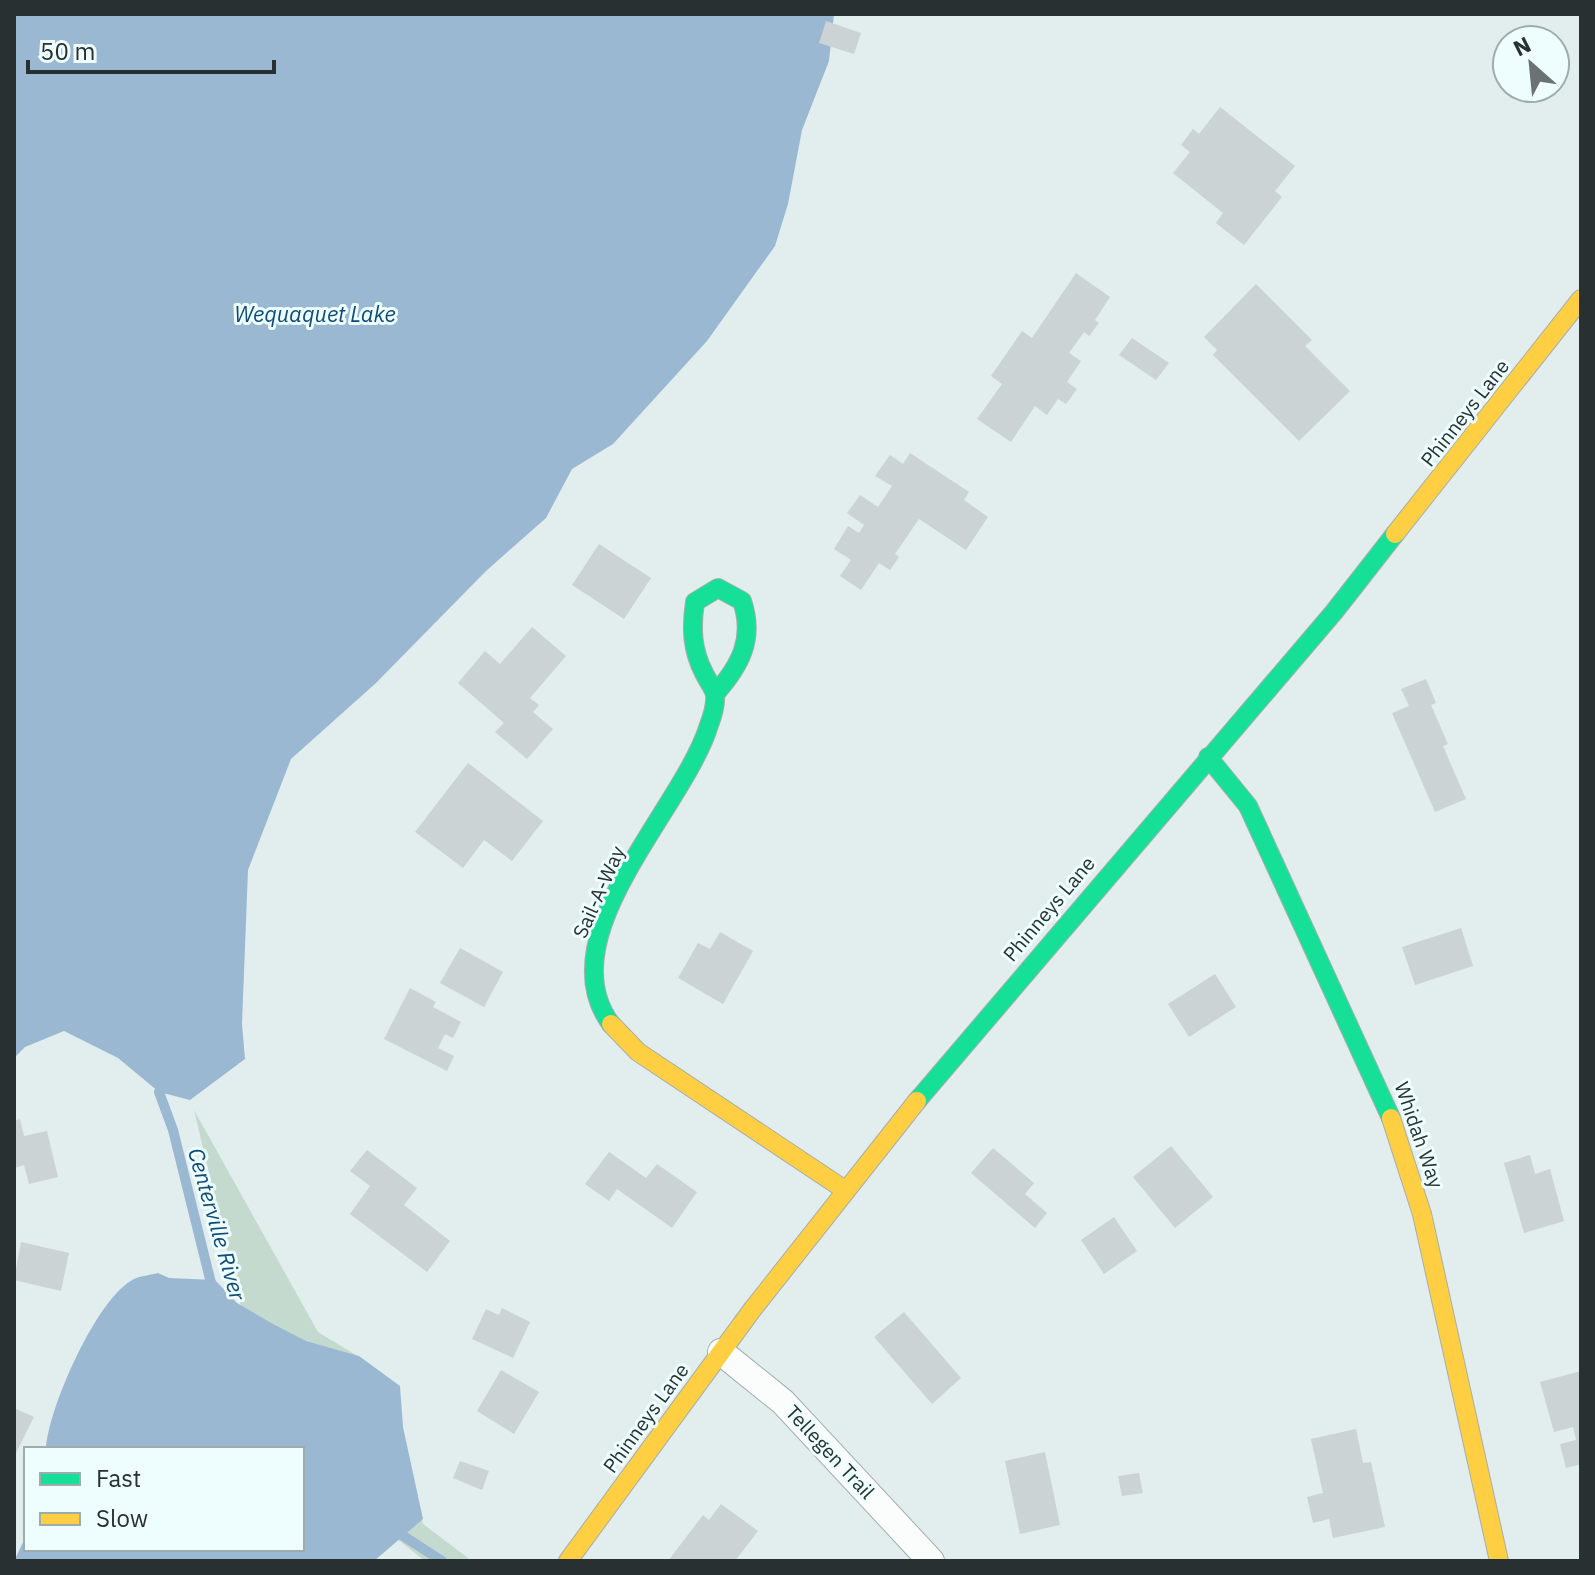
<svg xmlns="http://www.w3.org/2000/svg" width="1595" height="1575" viewBox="0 0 1595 1575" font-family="'IBM Plex Sans',sans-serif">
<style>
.green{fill:#c5dacf}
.water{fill:#9bb8d2}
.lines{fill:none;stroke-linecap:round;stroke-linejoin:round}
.stream{stroke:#9bb8d2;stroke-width:10}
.building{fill:#cbd3d4}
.street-casing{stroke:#a6aeae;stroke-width:28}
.fast-casing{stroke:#a6aeae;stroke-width:20}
.slow-casing{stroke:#a6aeae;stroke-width:20}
.street{stroke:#fbfcfc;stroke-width:26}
.fast{stroke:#16e098;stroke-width:18}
.slow{stroke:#ffcf43;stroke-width:18}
.labels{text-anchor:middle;stroke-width:6;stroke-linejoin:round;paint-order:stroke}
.street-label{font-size:20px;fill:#293031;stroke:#eefefe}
.water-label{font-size:22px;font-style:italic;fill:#0e4a78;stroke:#eefefe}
</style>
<rect width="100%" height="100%" fill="#e2edee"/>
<path class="green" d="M194,1110L318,1332L361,1358L395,1416L423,1524L472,1561H425L397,1539L255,1343L239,1300Z"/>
<path class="water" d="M14,14H834L829,61L802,130L788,204L775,246L707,341L613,444L572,469L546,518L486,571L376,683L291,759L248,870L242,1024L245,1059L190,1100L159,1092L118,1058L64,1031L25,1047L14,1058Z
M158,1273L169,1278L215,1280L237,1303L273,1324L306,1341L359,1356L400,1386L403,1427L423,1519L374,1561H14L26,1536V1549H302V1449H46C48,1409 97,1297 134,1279C140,1276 151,1275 158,1273Z"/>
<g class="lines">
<path class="stream" d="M159,1092L173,1130L213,1291
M394,1530L442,1561"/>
</g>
<path class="building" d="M826,21L861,33L854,54L819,43Z
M1220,107L1295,166L1275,191L1282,197L1244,245L1216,223L1223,213L1173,173L1190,152L1181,145L1193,129L1199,134Z
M1076,273L1110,297L1095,320L1099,323L1089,336L1084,332L1069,353L1081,361L1067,382L1077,389L1066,404L1058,399L1047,415L1035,406L1011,442L977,419L1002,384L991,376L1022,331L1032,338Z
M1256,284L1312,340L1305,346L1350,391L1299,441L1213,355L1217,350L1204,337Z
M1132,338L1169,363L1156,380L1119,355Z
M910,453L969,492L964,500L988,517L966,550L919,519L895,554L899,557L890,570L879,563L861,590L840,576L851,560L834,549L848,526L859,533L864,525L847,513L860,495L878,507L892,486L875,476L890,455L903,464Z
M599,544L651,578L624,619L572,585Z
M532,627L566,656L530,698L539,705L533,712L553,729L527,759L495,732L504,723L458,683L485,651L500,664Z
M1426,679L1436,703L1431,705L1448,744L1443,746L1466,799L1435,812L1392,713L1409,706L1401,689Z
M468,763L543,821L512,861L484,840L463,868L415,832Z
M1461,928L1473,966L1415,985L1402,947Z
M720,932L753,951L723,1004L678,978L698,943L710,949Z
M460,948L503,972L484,1007L440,983Z
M1215,974L1236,1007L1189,1037L1168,1004Z
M410,988L436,1002L433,1007L461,1022L453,1038L445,1034L438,1048L454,1056L447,1071L384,1039Z
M20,1119L24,1136L47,1131L58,1177L29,1184L24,1165L14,1168V1121Z
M1171,1146L1213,1197L1175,1228L1133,1177Z
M993,1148L1034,1183L1025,1194L1047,1213L1035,1228L971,1173Z
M367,1150L417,1188L404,1205L450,1241L427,1272L350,1214L370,1186L350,1171Z
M609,1152L646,1178L657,1164L697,1192L672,1228L617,1189L609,1201L585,1184Z
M1530,1155L1535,1174L1550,1169L1564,1221L1524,1233L1504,1163Z
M1114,1217L1137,1251L1104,1274L1081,1240Z
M21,1242L69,1253L61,1291L14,1280Z
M502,1308L530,1322L513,1358L472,1339L486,1309L499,1315Z
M904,1312L961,1378L932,1404L874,1337Z
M501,1370L539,1392L514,1434L477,1411Z
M1581,1371V1464L1566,1468L1560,1444L1576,1440L1573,1427L1554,1432L1540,1382Z
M14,1408L34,1417L14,1457Z
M1356,1429L1363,1463L1371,1462L1385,1527L1333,1538L1329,1519L1313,1523L1307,1497L1323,1493L1311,1439Z
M1045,1452L1060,1525L1020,1534L1005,1461Z
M460,1461L489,1471L482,1490L453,1478Z
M1139,1473L1143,1493L1122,1496L1118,1476Z
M721,1504L758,1531L735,1561H668L703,1515L709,1520Z"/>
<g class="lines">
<defs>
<path id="street" d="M721,1352L783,1402L931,1561"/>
<path id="fast" d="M1208,757L1248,806L1391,1118
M611,1024C546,937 684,808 709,725C712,717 716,704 715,695C714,688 707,680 704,673C692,650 691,628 695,602L718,588L742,601C755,639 740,666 715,694
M917,1101L1334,612L1395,534"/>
<path id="slow" d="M1395,534L1581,299
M611,1024L638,1052L845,1190
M1391,1118L1422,1214L1499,1561
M568,1561L752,1310L917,1101"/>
</defs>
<use href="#street" class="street-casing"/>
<use href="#fast" class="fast-casing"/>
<use href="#slow" class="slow-casing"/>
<use href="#street" class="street"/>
<use href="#fast" class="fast"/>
<use href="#slow" class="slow"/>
</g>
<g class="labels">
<g class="street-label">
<text transform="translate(1465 413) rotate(-52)" y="7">Phinneys Lane</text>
<text transform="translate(599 892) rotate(-66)" y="7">Sail-A-Way</text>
<text transform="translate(1049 909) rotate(-50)" y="7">Phinneys Lane</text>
<text transform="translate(1419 1135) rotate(71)" y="7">Whidah Way</text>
<text transform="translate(646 1418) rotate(-54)" y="7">Phinneys Lane</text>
<text transform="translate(830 1452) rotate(47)" y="7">Tellegen Trail</text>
</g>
<g class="water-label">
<text x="315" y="322">Wequaquet Lake</text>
<text transform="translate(217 1224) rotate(74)" y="8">Centerville River</text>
</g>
</g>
<rect width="1595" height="1575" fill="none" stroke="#293031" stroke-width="32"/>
<rect x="24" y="1447" width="280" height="104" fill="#eefefe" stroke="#9facac" stroke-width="2"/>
<rect x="40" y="1473" width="40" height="12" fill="#16e098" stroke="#9facac" stroke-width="2"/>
<text x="96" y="1487" font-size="24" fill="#293031">Fast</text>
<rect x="40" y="1513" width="40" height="12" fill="#ffcf43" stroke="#9facac" stroke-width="2"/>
<text x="96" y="1527" font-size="24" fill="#293031">Slow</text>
<g transform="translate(1531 64) rotate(333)"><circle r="38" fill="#eefefe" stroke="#9facac" stroke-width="2"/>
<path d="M0-6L14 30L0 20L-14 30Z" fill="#6a7273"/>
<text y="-12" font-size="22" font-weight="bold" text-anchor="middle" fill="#293031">N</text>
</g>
<path d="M28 60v12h246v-12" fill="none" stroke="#293031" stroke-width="4"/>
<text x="40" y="60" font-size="24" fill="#293031" stroke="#eefefe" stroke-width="6" paint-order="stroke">50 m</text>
</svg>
